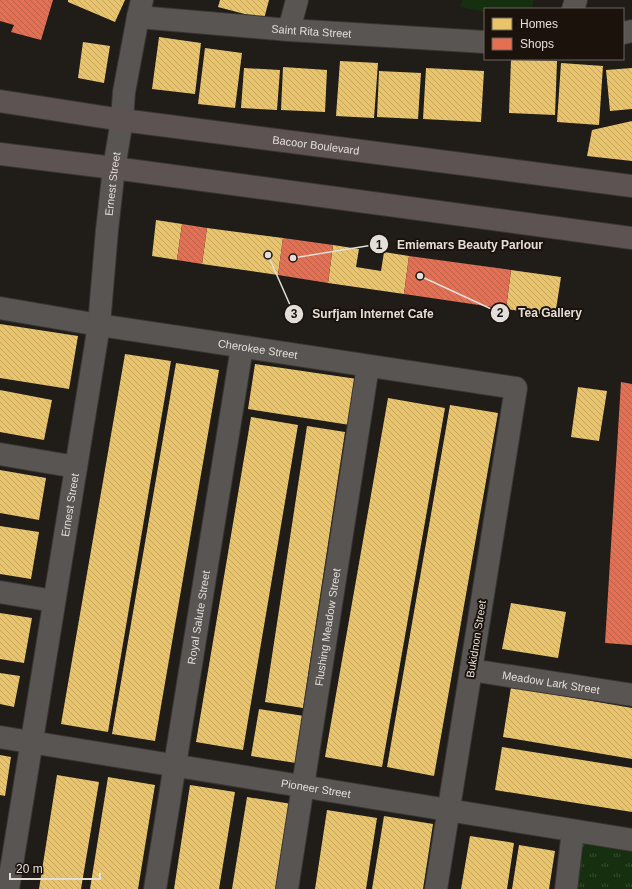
<svg xmlns="http://www.w3.org/2000/svg" width="632" height="889" viewBox="0 0 632 889" font-family="Arial,sans-serif">
<style>
.grass{fill:url(#grass-tufts)}
.pitch{fill:#162f0e}
.homes{fill:url(#homes-back-hatch)}
.shops{fill:url(#shops-back-hatch)}
.lines{fill:none;stroke-linecap:round;stroke-linejoin:round}
.minor-casing{stroke:#393533;stroke-width:24}
.primary-casing{stroke:#393533;stroke-width:24}
.minor{stroke:#595552;stroke-width:22}
.primary{stroke:#5c5352;stroke-width:22}
.labels{text-anchor:middle;stroke-width:4;stroke-linejoin:round;paint-order:stroke}
.street-label{font-size:11px;fill:#e4ded9;stroke:#1b120c}
.leader{fill:none;stroke:#e4ded9;stroke-width:1.5}
.callout-dot{fill:#e4ded9;stroke:#1b120c;stroke-width:1.5}
.mark-label{font-size:12px;text-anchor:middle;font-weight:bold;fill:#111}
.callout-label{font-size:12px;text-anchor:middle;font-weight:bold;fill:#e4ded9;stroke:#1b120c;stroke-width:4;stroke-linejoin:round;paint-order:stroke}
</style>
<defs>
<pattern id="grass-tufts" width="24" height="20" patternUnits="userSpaceOnUse"><rect width="24" height="20" fill="#162f0e"/><path d="M3 7l-1-3M5 7V3M7 7l1-3M15 17l-1-3M17 17v-4M19 17l1-3" fill="none" stroke="#384d30"/></pattern>
<pattern id="homes-back-hatch" width="6" height="6" patternUnits="userSpaceOnUse"><rect width="6" height="6" fill="#e9c46a"/><path d="M-1 5l2 2M0 0l6 6M5-1l2 2" fill="none" stroke="#c0a460"/></pattern>
<pattern id="shops-back-hatch" width="6" height="6" patternUnits="userSpaceOnUse"><rect width="6" height="6" fill="#e76f51"/><path d="M-1 5l2 2M0 0l6 6M5-1l2 2" fill="none" stroke="#b6624c"/></pattern>
</defs>
<rect width="100%" height="100%" fill="#201c18"/>
<path class="grass" d="M573,831L632,840V889H566Z"/>
<path class="pitch" d="M462,0H534L532,9H485V12L460,7Z"/>
<path class="homes" d="M68,0H125L115,22L68,2Z
M220,0H269L264,19L218,7Z
M159,37L201,43L195,94L152,89Z
M83,42L110,46L104,83L78,78Z
M205,48L242,53L235,108L198,104Z
M511,60L557,61L555,115L509,113Z
M340,61L378,63L374,118L336,116Z
M561,63L603,66L599,125L557,122Z
M283,67L327,70L325,112L281,110Z
M244,68L280,70L277,110L241,108Z
M426,68L484,71L481,122L423,119Z
M632,68V109L610,111L606,70Z
M379,71L421,73L418,119L377,117Z
M632,121V161L587,156L592,130Z
M156,220L182,224L177,260L152,256Z
M207,228L283,238L278,275L202,264Z
M333,245L359,249L356,267L381,271L384,252L409,256L404,294L328,283Z
M511,270L561,277L555,316L506,309Z
M0,324L78,336L69,389L0,378Z
M125,354L171,361L108,732L61,724Z
M176,363L219,370L155,741L112,734Z
M255,364L357,379L350,425L248,409Z
M578,387L607,391L599,441L571,437Z
M0,390L52,400L44,440L0,432Z
M388,398L445,408L382,767L325,757Z
M450,405L498,413L434,776L387,767Z
M251,417L298,425L243,750L196,742Z
M307,426L345,432L303,708L265,702Z
M0,470L46,478L39,520L0,513Z
M0,526L39,532L31,579L0,574Z
M511,603L566,612L558,658L502,649Z
M0,613L32,618L24,663L0,659Z
M0,673L20,676L14,707L0,704Z
M511,687L632,708V759L503,737Z
M259,709L304,716L296,763L251,756Z
M502,747L632,768V812L495,790Z
M0,755L11,757L5,796L0,795Z
M57,775L99,782L81,889H39Z
M108,777L155,785L138,889H90Z
M190,785L235,792L219,889H174Z
M247,797L292,804L278,889H232Z
M327,810L377,818L366,889H315Z
M384,816L433,824L423,889H372Z
M470,836L514,843L507,889H461Z
M519,845L555,851L549,889H512Z"/>
<path class="shops" d="M0,0H53L41,40L11,32L14,25L0,21Z
M182,224L207,228L202,264L177,260Z
M283,238L333,245L328,283L278,275Z
M409,256L511,270L506,309L404,294Z
M621,382L632,384V645L605,643Z"/>
<g class="lines">
<defs>
<g id="minor">
<path d="M573,9L576,0"/>
<path id="s1" d="M138,17L289,30L485,42"/>
<path d="M289,30L297,0"/>
<path d="M623,33L632,31"/>
<path id="s2" d="M0,308L99,325L516,388L436,889"/>
<path d="M0,454L76,467"/>
<path d="M0,592L54,601"/>
<path id="s3" d="M471,670L632,695"/>
<path id="s4" d="M0,737L632,840"/>
<path id="s5" d="M8,889L99,325L107,230L114,168L122,120L124,92L138,17L142,0"/>
<path id="s6" d="M155,889L242,347"/>
<path id="s7" d="M287,889L368,366"/>
<path d="M566,889L573,831"/>
</g>
<g id="primary">
<path id="s8" d="M0,101L122,120L632,186"/>
<path d="M0,154L114,168L632,238"/>
</g>
</defs>
<use href="#minor" class="minor-casing"/>
<use href="#primary" class="primary-casing"/>
<use href="#minor" class="minor"/>
<use href="#primary" class="primary"/>
</g>
<g class="labels">
<g class="street-label">
<text dy="4" stroke="none"><textPath href="#s1" startOffset="174">Saint Rita Street</textPath></text>
<text dy="4" stroke="none"><textPath href="#s8" startOffset="319">Bacoor Boulevard</textPath></text>
<text dy="4" stroke="none"><textPath href="#s5" startOffset="713">Ernest Street</textPath></text>
<text dy="4" stroke="none"><textPath href="#s2" startOffset="261">Cherokee Street</textPath></text>
<text dy="4" stroke="none"><textPath href="#s5" startOffset="389">Ernest Street</textPath></text>
<text dy="4" stroke="none"><textPath href="#s6" startOffset="275">Royal Salute Street</textPath></text>
<text dy="4" stroke="none"><textPath href="#s7" startOffset="265">Flushing Meadow Street</textPath></text>
<text transform="translate(476 639) rotate(-81)" y="4">Bukidnon Street</text>
<text dy="4" stroke="none"><textPath href="#s3" startOffset="81">Meadow Lark Street</textPath></text>
<text dy="4" stroke="none"><textPath href="#s4" startOffset="320">Pioneer Street</textPath></text>
</g>
</g>
<path class="leader" d="M293 258L379 244M420 276L500 313M268 255L294 314"/>
<g class="callout-dot">
<circle cx="293" cy="258" r="4"/>
<circle cx="420" cy="276" r="4"/>
<circle cx="268" cy="255" r="4"/>
<circle cx="379" cy="244" r="10"/>
<circle cx="500" cy="313" r="10"/>
<circle cx="294" cy="314" r="10"/>
</g>
<g class="mark-label">
<text x="379" y="249">1</text>
<text x="500" y="317">2</text>
<text x="294" y="318">3</text>
</g>
<g class="callout-label">
<text x="470" y="249">Emiemars Beauty Parlour</text>
<text x="550" y="317">Tea Gallery</text>
<text x="373" y="318">Surfjam Internet Cafe</text>
</g>
<rect x="484" y="8" width="140" height="52" fill="#1b120c" stroke="#6b645e"/>
<rect x="492" y="18" width="20" height="12" fill="#e9c46a" stroke="#6b645e"/>
<text x="520" y="28" font-size="12" fill="#e4ded9">Homes</text>
<rect x="492" y="38" width="20" height="12" fill="#e76f51" stroke="#6b645e"/>
<text x="520" y="48" font-size="12" fill="#e4ded9">Shops</text>
<path d="M10 873v6h90v-6" fill="none" stroke="#e4ded9" stroke-width="2"/>
<text x="16" y="873" font-size="12" fill="#e4ded9" stroke="#1b120c" stroke-width="3" paint-order="stroke">20 m</text>
</svg>
